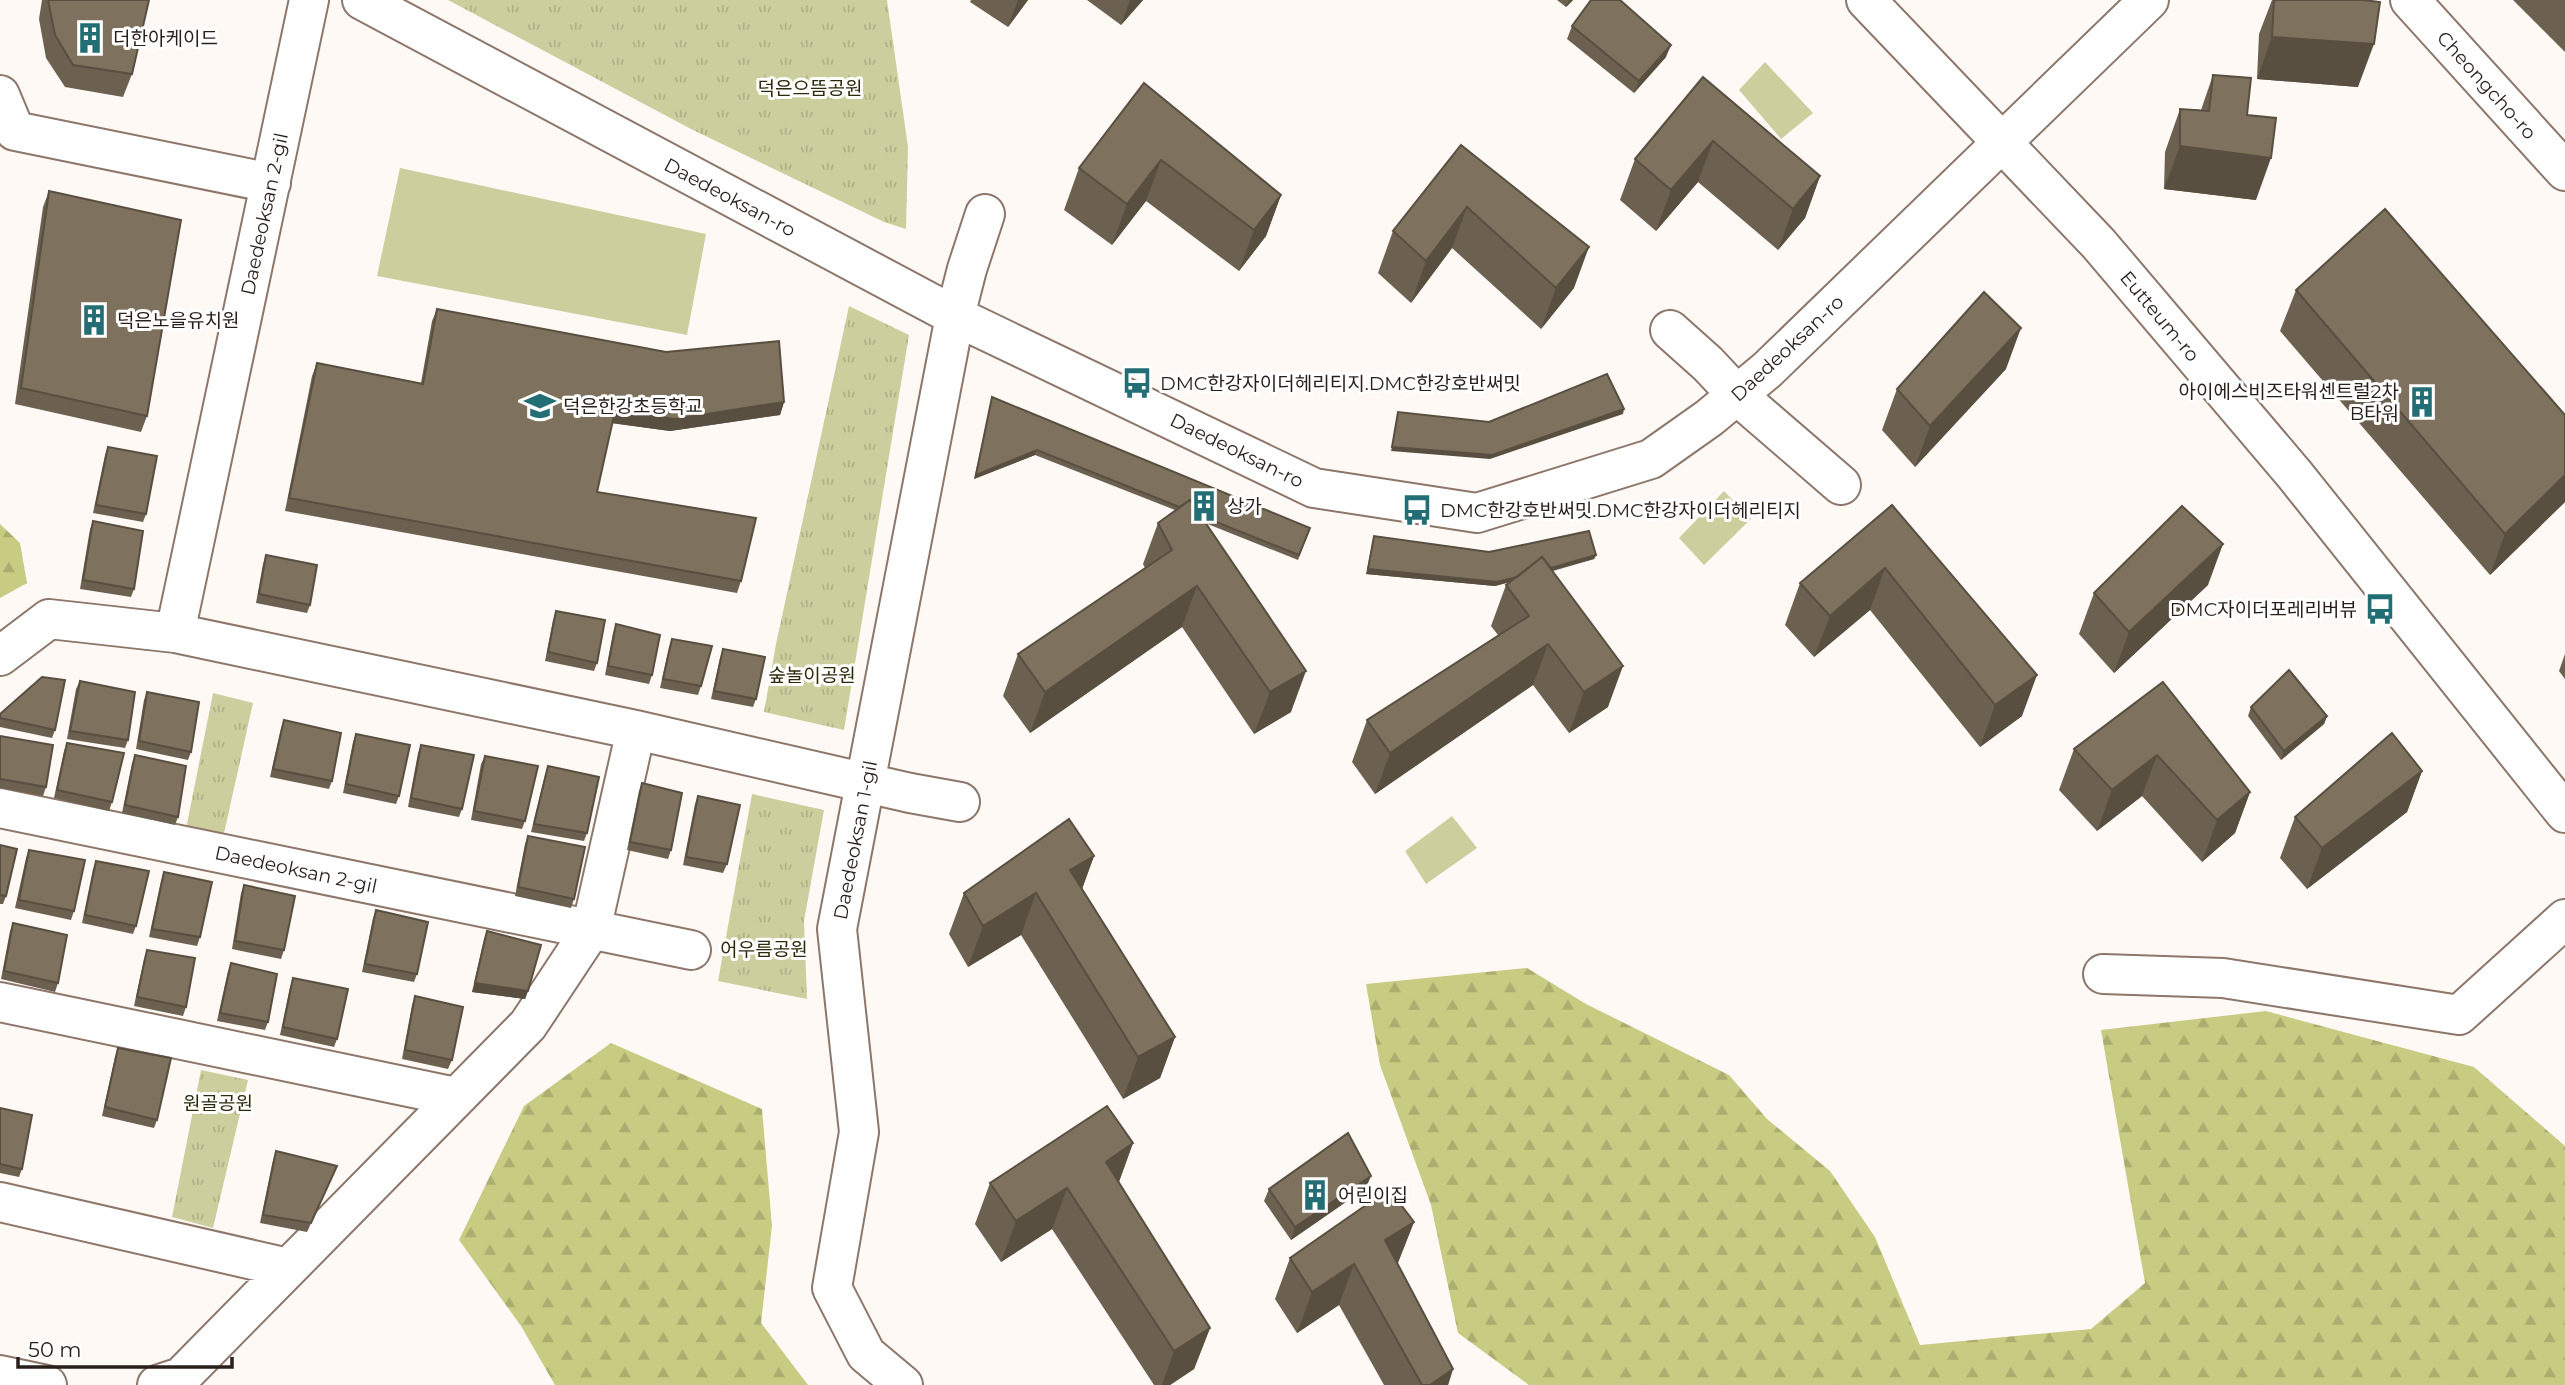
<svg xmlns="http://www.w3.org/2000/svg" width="2565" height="1385" viewBox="0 0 2565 1385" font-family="Montserrat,'Noto Sans KR',sans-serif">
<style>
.grass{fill:#cccf9d}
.forest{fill:url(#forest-firs)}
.park{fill:url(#park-tufts)}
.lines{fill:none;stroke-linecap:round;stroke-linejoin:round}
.minor-casing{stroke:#8d766a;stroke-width:42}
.minor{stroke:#fff;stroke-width:38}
.wall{fill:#6c6150}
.shaded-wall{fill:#584f41}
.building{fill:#7e715d;stroke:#584f41;stroke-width:2}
.labels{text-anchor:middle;stroke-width:6;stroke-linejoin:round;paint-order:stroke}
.poi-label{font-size:19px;fill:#281f1a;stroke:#fff;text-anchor:start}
.street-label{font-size:19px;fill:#281f1a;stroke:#fff}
.park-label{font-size:19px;fill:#2a2b0b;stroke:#fff}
</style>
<defs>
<pattern id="forest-firs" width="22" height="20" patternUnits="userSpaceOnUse" patternTransform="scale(1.75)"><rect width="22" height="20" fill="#c8cb82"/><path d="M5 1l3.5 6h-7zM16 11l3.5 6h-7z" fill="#acae70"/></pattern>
<pattern id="park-tufts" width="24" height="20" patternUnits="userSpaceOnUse" patternTransform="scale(1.75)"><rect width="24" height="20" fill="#cccf9d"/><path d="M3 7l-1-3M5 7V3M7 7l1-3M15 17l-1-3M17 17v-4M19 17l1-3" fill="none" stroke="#afb187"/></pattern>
</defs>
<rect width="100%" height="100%" fill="#fff9f6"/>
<path class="grass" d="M1765,62L1813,113L1781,139L1739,90Z
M400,168L706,234L687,335L377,276Z
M1724,491L1751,519L1704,565L1679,538Z
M1452,816L1477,848L1426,884L1405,851Z"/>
<path class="forest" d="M0,524L20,543L27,583L0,598Z
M1527,968L1586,1004L1729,1075L1767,1119L1830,1171L1875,1237L1920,1345L2091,1329L2145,1283L2101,1030L2266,1011L2474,1067L2565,1146V1385H1529L1458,1333L1431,1205L1380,1065L1366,984Z
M611,1043L762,1109L772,1226L761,1323L808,1385H555L521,1326L459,1240L524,1106Z"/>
<path class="park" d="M448,0H887L908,147L906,229L884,222L691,129Z
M849,306L909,335L844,730L764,712L776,644Z
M213,693L253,703L223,838L186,829Z
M752,794L824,810L804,921L807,999L718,981Z
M201,1070L248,1080L213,1228L172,1217Z"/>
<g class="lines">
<defs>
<path id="minor" d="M362,0L955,316L1314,488L1477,513L1651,459L1709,418L1767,370L2149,0
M1866,0L2098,243L2295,475L2565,813
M2410,0L2565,171
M0,95L15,131L271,183
M1670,330L1708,364L1738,396L1841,485
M175,633L309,0
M0,656L49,619L175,633L636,730L910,793L960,802
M0,808L691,950
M2103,974L2223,978L2459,1015L2565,919
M0,1002L456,1097
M0,1202L288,1268
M0,1375L47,1385
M157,1385L181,1377L528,1025L591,930L636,730
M903,1385L866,1354L832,1288L859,1132L837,929L955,316L967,269L985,214"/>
</defs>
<use href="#minor" class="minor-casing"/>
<use href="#minor" class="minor"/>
</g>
<path class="wall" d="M42,0H149L132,74L123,97L65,87L46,58L39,19Z
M971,0H1028L1008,27L970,2Z
M1087,0H1143L1121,25Z
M1557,0H1573L1566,7Z
M2272,0H2363L2358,87L2257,79L2259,34Z
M2513,0H2565V52Z
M1572,26L1666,57L1634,93L1567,39Z
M2213,75L2247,115L2256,200L2164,189L2165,152L2180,109L2201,110Z
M1703,77L1820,176L1805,218L1778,250L1698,182L1656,231L1620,200L1635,159Z
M1144,83L1281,195L1266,236L1239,271L1146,201L1112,245L1064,210L1079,168Z
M1461,145L1574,288L1541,329L1452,248L1411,303L1378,273L1393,231Z
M49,191L147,416L141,432L15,404L43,207Z
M2296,290L2565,415V502L2490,575L2280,331Z
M437,309L784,402L780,415L670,431L612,423L597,492L741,581L737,593L285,511L312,376L317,363L421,383L432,321Z
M2006,369L1915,467L1882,430L1897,389Z
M992,397L1310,528L1298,560L1205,523L1291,712L1254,734L1182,627L1030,733L1003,696L1018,654L1145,568L1143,564L1158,523L1175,510L1035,455L974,479Z
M108,447L146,514L143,522L93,513L105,455Z
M1892,505L2022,716L1980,747L1870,610L1814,657L1785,625L1800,583Z
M93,521L134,589L131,597L80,589L90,529Z
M1374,536L1489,552L1596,555L1594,559L1553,571L1608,707L1569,733L1533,685L1375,794L1352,762L1367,720L1498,635L1491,626L1506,585L1510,582L1495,586L1366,574Z
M266,555L310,605L307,613L256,603L263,564Z
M2208,585L2114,673L2079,634L2094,593Z
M556,611L597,663L594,671L545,661L553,620Z
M616,624L652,675L649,684L605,675L613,633Z
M672,639L701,686L698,695L660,688L669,647Z
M723,649L756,699L753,707L711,699L720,658Z
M2565,654V679L2559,671Z
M80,681L128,740L125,748L67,739L76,689Z
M2163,682L2250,792L2235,833L2202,862L2142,796L2097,831L2059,790L2074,749Z
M147,692L191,752L188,760L136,749L144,700Z
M2251,707L2327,716L2324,724L2281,760L2248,716Z
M0,714L55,730L52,738L0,727Z
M284,720L332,781L329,789L270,777L281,728Z
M356,734L399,796L396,804L343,793L353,742Z
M0,736L46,787L43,796L0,788Z
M67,743L112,802L109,811L54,798L64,751Z
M421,745L462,809L459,817L408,807L418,753Z
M135,755L178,817L175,825L122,813L132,763Z
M485,756L525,821L522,829L471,820L481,764Z
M548,766L587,833L584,841L531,832L545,775Z
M2422,771L2407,812L2307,889L2280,858L2295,817Z
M642,783L671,850L668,859L627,850L639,791Z
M698,796L727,864L723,873L683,865L695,804Z
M528,836L574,899L571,908L515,896L525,844Z
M0,845L6,896L3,904H0Z
M29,850L74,911L71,920L15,908L26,858Z
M1094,856L1082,889L1175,1037L1160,1078L1123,1099L1021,935L968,967L949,934L964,893Z
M96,861L136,926L133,934L82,923L93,869Z
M164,872L200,937L197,946L149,937L161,881Z
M244,885L284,950L281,959L232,949L241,893Z
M376,910L417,974L414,982L362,972L373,918Z
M13,923L58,983L55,992L1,979L10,931Z
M487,931L528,991L525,999L472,992L484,939Z
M147,950L186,1007L183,1016L134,1006L144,959Z
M231,963L268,1022L265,1030L217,1021L228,971Z
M293,978L337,1039L334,1047L280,1035L290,987Z
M415,996L452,1060L448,1069L402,1059L412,1005Z
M118,1048L157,1120L154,1128L102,1116L115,1057Z
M0,1108L22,1169L19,1177L0,1173Z
M1133,1143L1119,1182L1210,1328L1194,1369L1170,1385H1154L1052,1229L1001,1262L975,1224L990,1183Z
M276,1151L337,1166L307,1232L260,1223L273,1160Z
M1366,1188L1291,1240L1264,1201L1269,1189Z
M1414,1222L1397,1264L1453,1369L1448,1385H1384L1339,1305L1297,1333L1275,1299L1290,1258Z"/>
<path class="shaded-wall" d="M1018,0H1028L1008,27Z
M1130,0H1143L1121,25Z
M1569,0H1573L1566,7Z
M2272,37L2374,44L2358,87L2257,79Z
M1671,45L1666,57L1634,93L1639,81Z
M1713,141L1698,182L1656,231L1671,190Z
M2180,146L2271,158L2256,200L2164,189Z
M1161,160L1146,201L1112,245L1127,204Z
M1820,176L1805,218L1778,250L1793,209Z
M1281,195L1266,236L1239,271L1254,230Z
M1467,207L1452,248L1411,303L1426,261Z
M1589,247L1574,288L1541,329L1556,288Z
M2021,328L2006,369L1915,467L1930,426Z
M784,402L780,415L670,431L611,423L615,411Z
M1624,409L1623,414L1490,459L1391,451L1392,447Z
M1037,450L1035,455L974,479L976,475Z
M2565,475V502L2490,575L2505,534Z
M2223,544L2208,585L2114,673L2129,632Z
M1596,555L1594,559L1495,586L1366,574L1368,569Z
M1885,568L1870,610L1814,657L1830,616Z
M1197,586L1182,627L1030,733L1045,692Z
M1548,644L1533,685L1375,794L1390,753Z
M1623,666L1608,707L1569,733L1584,692Z
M1306,671L1291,712L1254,734L1270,692Z
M2037,675L2022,716L1980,747L1995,705Z
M2327,716L2324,724L2281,760L2284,751Z
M2157,755L2142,796L2097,831L2112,790Z
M2422,771L2407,812L2307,889L2322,848Z
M2250,792L2235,833L2202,862L2217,820Z
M1094,856L1079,897L1070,870Z
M1036,893L1021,935L968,967L983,926Z
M475,983L528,991L525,999L472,992Z
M1175,1037L1160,1078L1123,1099L1138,1057Z
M1133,1143L1118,1184L1106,1162Z
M337,1166L334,1174L307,1232L311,1223Z
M1371,1176L1366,1188L1291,1240L1295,1227Z
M1067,1188L1052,1229L1001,1262L1016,1221Z
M1414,1222L1398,1263L1370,1282L1385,1240Z
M1354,1264L1339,1305L1297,1333L1312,1292Z
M1210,1328L1194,1369L1170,1385H1162L1174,1351Z
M1453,1369L1448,1385H1430Z"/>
<path class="building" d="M48,0H149L132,74L73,65L55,35Z
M1591,0H1620L1671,45L1639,81L1572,26Z
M2274,0H2363L2380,2L2374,44L2272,37Z
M2213,75L2251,78L2247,115L2276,118L2271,158L2180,146V109L2209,111Z
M1703,77L1820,176L1793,209L1713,141L1671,190L1635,159Z
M1144,83L1281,195L1254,230L1161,160L1127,204L1079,168Z
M1461,145L1589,247L1556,288L1467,207L1426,261L1393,231Z
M49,191L181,220L147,416L21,388Z
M2385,209L2565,415V475L2505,534L2296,290Z
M1984,292L2021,328L1930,426L1897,389Z
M437,309L666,352L779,341L784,402L675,419L615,411L597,492L756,518L741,581L289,498L317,363L423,384Z
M1607,374L1624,409L1492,455L1392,447L1398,412L1489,422Z
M992,397L1310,528L1299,555L1201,516L1190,500L1179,507L1037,450L976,475Z
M108,447L157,456L146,514L96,505Z
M1190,500L1306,671L1270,692L1197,586L1045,692L1018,654L1172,550L1158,523Z
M1892,505L2037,675L1995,705L1885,568L1830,616L1800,583Z
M2182,506L2223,544L2129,632L2094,593Z
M93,521L143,531L134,589L83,580Z
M1589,531L1596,555L1551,568L1542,557L1517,577L1497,582L1368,569L1374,536L1489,552Z
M266,555L317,565L310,605L259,594Z
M1542,557L1623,666L1584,692L1548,644L1390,753L1367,720L1529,616L1506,585Z
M556,611L605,620L597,663L548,652Z
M616,624L660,635L652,675L608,666Z
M672,639L712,646L701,686L663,679Z
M723,649L765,657L756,699L714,691Z
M2289,670L2327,716L2284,751L2251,707Z
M42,677L65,680L55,730L0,718V714Z
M80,681L135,692L128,740L70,731Z
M2163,682L2250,792L2217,820L2157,755L2112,790L2074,749Z
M147,692L199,702L191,752L139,741Z
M284,720L341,733L332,781L273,769Z
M2392,733L2422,771L2322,848L2295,817Z
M356,734L410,745L399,796L346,784Z
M0,736L53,745L46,787L0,779Z
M67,743L124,753L112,802L57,790Z
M421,745L474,755L462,809L411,798Z
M135,755L186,766L178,817L125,805Z
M485,756L538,766L525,821L474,811Z
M548,766L599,777L587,833L534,824Z
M642,783L682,793L671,850L630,842Z
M698,796L740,805L727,864L686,857Z
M1069,819L1094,856L1070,870L1175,1037L1138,1057L1036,893L983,926L964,893Z
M528,836L585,847L574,899L518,887Z
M0,845L17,849L6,896L0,895Z
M29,850L85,860L74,911L19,900Z
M96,861L149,871L136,926L85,915Z
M164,872L212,882L200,937L152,929Z
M244,885L295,896L284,950L235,941Z
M376,910L428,922L417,974L365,964Z
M13,923L67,935L58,983L4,971Z
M487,931L541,945L528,991L475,983Z
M147,950L195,958L186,1007L137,997Z
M231,963L277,974L268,1022L220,1013Z
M293,978L348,989L337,1039L283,1027Z
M415,996L463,1007L452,1060L405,1050Z
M118,1048L171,1058L157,1120L105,1107Z
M1107,1106L1133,1143L1106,1162L1210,1328L1174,1351L1067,1188L1016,1221L990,1183Z
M0,1108L32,1115L22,1169L0,1164Z
M1348,1133L1371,1176L1295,1227L1269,1189Z
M276,1151L337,1166L311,1223L263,1215Z
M1389,1189L1414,1222L1385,1240L1453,1369L1430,1385H1422L1354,1264L1312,1292L1290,1258Z"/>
<defs>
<symbol id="building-bare" viewBox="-9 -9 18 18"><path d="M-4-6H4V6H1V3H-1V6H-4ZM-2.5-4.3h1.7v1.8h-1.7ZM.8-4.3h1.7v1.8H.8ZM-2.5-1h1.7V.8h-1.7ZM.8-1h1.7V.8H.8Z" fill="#236e74" stroke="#fff" stroke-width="2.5" paint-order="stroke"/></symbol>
<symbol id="bus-bare" viewBox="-9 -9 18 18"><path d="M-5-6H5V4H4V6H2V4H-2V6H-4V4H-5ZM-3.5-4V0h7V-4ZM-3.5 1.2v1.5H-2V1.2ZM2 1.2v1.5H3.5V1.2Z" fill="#236e74" stroke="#fff" stroke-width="2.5" paint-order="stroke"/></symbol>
<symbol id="school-bare" viewBox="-9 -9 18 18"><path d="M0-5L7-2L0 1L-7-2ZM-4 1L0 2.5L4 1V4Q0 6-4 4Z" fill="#236e74" stroke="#fff" stroke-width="2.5" paint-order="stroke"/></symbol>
</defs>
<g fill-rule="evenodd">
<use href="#building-bare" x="68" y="16" width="44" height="44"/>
<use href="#building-bare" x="72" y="298" width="44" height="44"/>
<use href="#bus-bare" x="1115" y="361" width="44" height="44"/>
<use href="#building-bare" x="2400" y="380" width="44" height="44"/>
<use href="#school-bare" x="518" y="384" width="44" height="44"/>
<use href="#building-bare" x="1182" y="484" width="44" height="44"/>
<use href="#bus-bare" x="1395" y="488" width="44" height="44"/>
<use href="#bus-bare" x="2358" y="587" width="44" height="44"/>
<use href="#building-bare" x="1293" y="1173" width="44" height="44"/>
</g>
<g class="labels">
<g class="poi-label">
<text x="113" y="45">더한아케이드</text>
<text x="117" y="327">덕은노을유치원</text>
<text x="1160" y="390">DMC한강자이더헤리티지.DMC한강호반써밋</text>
<text x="2399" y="398" text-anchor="end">아이에스비즈타워센트럴2차<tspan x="2399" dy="22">B타워</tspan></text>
<text x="563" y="413">덕은한강초등학교</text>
<text x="1227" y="513">상가</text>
<text x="1440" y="517">DMC한강호반써밋.DMC한강자이더헤리티지</text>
<text x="2357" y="616" text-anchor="end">DMC자이더포레리버뷰</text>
<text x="1338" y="1202">어린이집</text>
</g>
<g class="street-label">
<text transform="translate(2487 85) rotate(48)" y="7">Cheongcho-ro</text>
<text transform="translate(730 197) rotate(28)" y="7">Daedeoksan-ro</text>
<text transform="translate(264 214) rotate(-78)" y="7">Daedeoksan 2-gil</text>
<text transform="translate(2160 316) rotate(50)" y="7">Eutteum-ro</text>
<text transform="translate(1787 348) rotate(-43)" y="7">Daedeoksan-ro</text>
<text transform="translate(1237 450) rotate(26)" y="7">Daedeoksan-ro</text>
<text transform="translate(855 840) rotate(-79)" y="7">Daedeoksan 1-gil</text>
<text transform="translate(296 869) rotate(12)" y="7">Daedeoksan 2-gil</text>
</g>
<g class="park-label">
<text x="810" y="95">덕은으뜸공원</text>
<text x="812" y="682">숲놀이공원</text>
<text x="764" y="956">어우름공원</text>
<text x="218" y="1110">원골공원</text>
</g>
</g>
<path d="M18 1357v10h214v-10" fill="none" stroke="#281f1a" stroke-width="3.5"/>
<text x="28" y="1357" font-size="21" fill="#281f1a" stroke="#ffffff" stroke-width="5" paint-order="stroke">50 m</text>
</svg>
